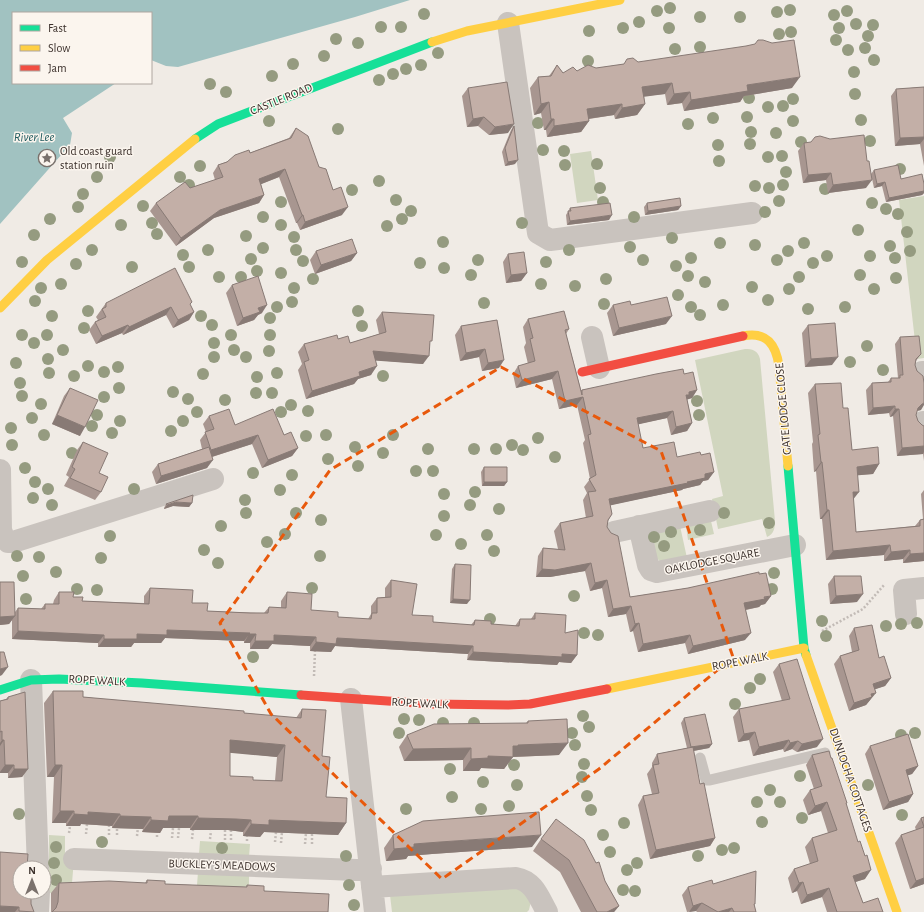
<svg xmlns="http://www.w3.org/2000/svg" width="924" height="912" viewBox="0 0 924 912" font-family="'Alegreya Sans',sans-serif">
<style>
.green{fill:#d1d6bf}
.water{fill:#a1c2c1}
.lines{fill:none;stroke-linecap:round;stroke-linejoin:round}
.path{stroke:#c2bbb6;stroke-width:2.5;stroke-dasharray:2 2;stroke-linecap:butt}
.lane{stroke:#c9c3be;stroke-width:11}
.street{stroke:#c9c3be;stroke-width:22}
.fast{stroke:#16e098;stroke-width:9}
.slow{stroke:#ffcf43;stroke-width:9}
.jam{stroke:#f24e42;stroke-width:9}
.tree{fill:#959b80}
.wall{fill:#a89690;fill-rule:evenodd}
.shaded-wall{fill:#887a75}
.building{fill:#c3afa7;stroke:#887a75;fill-rule:evenodd}
.marked{fill:none;stroke:#e8590c;stroke-width:3;stroke-dasharray:8 5;stroke-linejoin:round}
.labels{text-anchor:middle;stroke-width:3;stroke-linejoin:round;paint-order:stroke}
.street-label{font-size:12px;fill:#3b302b;stroke:#fbf5ee}
.poi-label{font-size:12px;fill:#3b302b;stroke:#fbf5ee;text-anchor:start}
.water-label{font-size:13px;font-style:italic;fill:#1f5a5e;stroke:#fbf5ee}
</style>
<rect width="100%" height="100%" fill="#f0ebe5"/>
<path class="green" d="M591,151L598,200L577,203L570,154Z
M924,196V358L917,359L899,200Z
M745,349C752,349 758,350 760,359L775,521C775,528 774,534 767,537L762,519L718,529L712,499L723,496L695,360Z
M711,521L714,534L688,540L686,526Z
M680,526L687,558L661,562L654,556L648,533Z
M49,835L65,836V859H74L72,883L63,892L49,893Z
M200,841L250,844L249,857L199,854Z
M198,872L249,875V887L197,885Z
M522,888L531,901L529,910L527,912H392L390,895Z"/>
<path class="water" d="M0,0H410L355,17L178,67L166,66L151,60V13H13V83H116L63,118L72,133L70,145L0,224Z"/>
<g class="lines">
<path class="path" d="M822,631L863,609L884,585
M314,676L315,651
M231,830V840
M69,833L70,826
M86,834L87,824
M109,835V825
M117,835V828
M137,836L138,827
M157,837V833
M172,838L173,828
M178,838L179,828
M192,839L193,830
M210,839L211,831
M225,840V830
M247,841V836
M275,842L276,832
M281,843L282,832
M305,844L306,833
M312,844V834"/>
<path class="lane" d="M700,758L706,780H710L825,753"/>
<path class="street" d="M508,23L538,233L550,240L558,239L752,213
M592,337L599,368
M922,372H924
M923,422H924
M0,470L1,530L4,538L8,542H13L213,479
M639,526L648,565L651,570L657,572L795,545
M614,532L710,511
M906,614L904,590L924,588
M31,680L38,868
M351,699L375,912
M74,859L356,870L371,869
M372,887L516,878C534,881 539,898 547,912
M38,912L39,892"/>
<path class="fast" d="M195,139L218,124L432,42
M788,466L804,648L806,655
M0,690L31,680L59,679L142,683L301,695"/>
<path class="slow" d="M432,42L467,31L620,0
M0,308L47,260L195,139
M743,336C767,331 776,345 779,366L788,466
M806,655L897,912
M607,689L804,648"/>
<path class="jam" d="M582,372L743,336
M301,695L431,704L508,705L530,704L607,689"/>
</g>
<g class="tree">
<circle cx="670" cy="8" r="6"/>
<circle cx="790" cy="10" r="6"/>
<circle cx="657" cy="11" r="6"/>
<circle cx="847" cy="11" r="6"/>
<circle cx="777" cy="12" r="6"/>
<circle cx="424" cy="14" r="6"/>
<circle cx="834" cy="15" r="6"/>
<circle cx="700" cy="17" r="6"/>
<circle cx="740" cy="17" r="6"/>
<circle cx="639" cy="22" r="6"/>
<circle cx="856" cy="24" r="6"/>
<circle cx="873" cy="25" r="6"/>
<circle cx="381" cy="27" r="6"/>
<circle cx="401" cy="27" r="6"/>
<circle cx="623" cy="28" r="6"/>
<circle cx="669" cy="28" r="6"/>
<circle cx="839" cy="28" r="6"/>
<circle cx="589" cy="31" r="6"/>
<circle cx="791" cy="32" r="6"/>
<circle cx="779" cy="34" r="6"/>
<circle cx="868" cy="36" r="6"/>
<circle cx="336" cy="39" r="6"/>
<circle cx="836" cy="40" r="6"/>
<circle cx="358" cy="43" r="6"/>
<circle cx="700" cy="47" r="6"/>
<circle cx="865" cy="48" r="6"/>
<circle cx="675" cy="49" r="6"/>
<circle cx="848" cy="50" r="6"/>
<circle cx="438" cy="53" r="6"/>
<circle cx="324" cy="56" r="6"/>
<circle cx="874" cy="60" r="6"/>
<circle cx="588" cy="61" r="6"/>
<circle cx="293" cy="64" r="6"/>
<circle cx="421" cy="65" r="6"/>
<circle cx="406" cy="69" r="6"/>
<circle cx="854" cy="72" r="6"/>
<circle cx="393" cy="74" r="6"/>
<circle cx="272" cy="76" r="6"/>
<circle cx="379" cy="80" r="6"/>
<circle cx="210" cy="84" r="6"/>
<circle cx="226" cy="92" r="6"/>
<circle cx="855" cy="94" r="6"/>
<circle cx="749" cy="98" r="6"/>
<circle cx="793" cy="99" r="6"/>
<circle cx="783" cy="106" r="6"/>
<circle cx="768" cy="107" r="6"/>
<circle cx="747" cy="117" r="6"/>
<circle cx="713" cy="118" r="6"/>
<circle cx="861" cy="120" r="6"/>
<circle cx="269" cy="121" r="6"/>
<circle cx="793" cy="121" r="6"/>
<circle cx="538" cy="123" r="6"/>
<circle cx="688" cy="124" r="6"/>
<circle cx="338" cy="129" r="6"/>
<circle cx="751" cy="132" r="6"/>
<circle cx="776" cy="133" r="6"/>
<circle cx="870" cy="141" r="6"/>
<circle cx="801" cy="142" r="6"/>
<circle cx="750" cy="144" r="6"/>
<circle cx="718" cy="145" r="6"/>
<circle cx="543" cy="150" r="6"/>
<circle cx="564" cy="151" r="6"/>
<circle cx="782" cy="156" r="6"/>
<circle cx="110" cy="157" r="6"/>
<circle cx="768" cy="157" r="6"/>
<circle cx="719" cy="161" r="6"/>
<circle cx="597" cy="164" r="6"/>
<circle cx="565" cy="165" r="6"/>
<circle cx="200" cy="166" r="6"/>
<circle cx="900" cy="169" r="6"/>
<circle cx="786" cy="172" r="6"/>
<circle cx="97" cy="177" r="6"/>
<circle cx="180" cy="177" r="6"/>
<circle cx="379" cy="181" r="6"/>
<circle cx="189" cy="185" r="6"/>
<circle cx="783" cy="185" r="6"/>
<circle cx="755" cy="186" r="6"/>
<circle cx="600" cy="188" r="6"/>
<circle cx="769" cy="188" r="6"/>
<circle cx="825" cy="189" r="6"/>
<circle cx="352" cy="190" r="6"/>
<circle cx="83" cy="194" r="6"/>
<circle cx="396" cy="200" r="6"/>
<circle cx="779" cy="201" r="6"/>
<circle cx="281" cy="202" r="6"/>
<circle cx="603" cy="202" r="6"/>
<circle cx="872" cy="203" r="6"/>
<circle cx="143" cy="206" r="6"/>
<circle cx="78" cy="207" r="6"/>
<circle cx="886" cy="209" r="6"/>
<circle cx="411" cy="211" r="6"/>
<circle cx="765" cy="212" r="6"/>
<circle cx="898" cy="214" r="6"/>
<circle cx="263" cy="217" r="6"/>
<circle cx="634" cy="217" r="6"/>
<circle cx="50" cy="219" r="6"/>
<circle cx="402" cy="219" r="6"/>
<circle cx="152" cy="223" r="6"/>
<circle cx="522" cy="223" r="6"/>
<circle cx="121" cy="225" r="6"/>
<circle cx="281" cy="225" r="6"/>
<circle cx="387" cy="226" r="6"/>
<circle cx="858" cy="230" r="6"/>
<circle cx="907" cy="232" r="6"/>
<circle cx="157" cy="234" r="6"/>
<circle cx="34" cy="235" r="6"/>
<circle cx="246" cy="236" r="6"/>
<circle cx="294" cy="237" r="6"/>
<circle cx="672" cy="238" r="6"/>
<circle cx="443" cy="242" r="6"/>
<circle cx="720" cy="243" r="6"/>
<circle cx="804" cy="243" r="6"/>
<circle cx="755" cy="245" r="6"/>
<circle cx="890" cy="246" r="6"/>
<circle cx="630" cy="247" r="6"/>
<circle cx="263" cy="248" r="6"/>
<circle cx="92" cy="250" r="6"/>
<circle cx="208" cy="250" r="6"/>
<circle cx="296" cy="250" r="6"/>
<circle cx="569" cy="250" r="6"/>
<circle cx="788" cy="251" r="6"/>
<circle cx="910" cy="251" r="6"/>
<circle cx="183" cy="255" r="6"/>
<circle cx="827" cy="256" r="6"/>
<circle cx="870" cy="256" r="6"/>
<circle cx="691" cy="258" r="6"/>
<circle cx="895" cy="258" r="6"/>
<circle cx="251" cy="259" r="6"/>
<circle cx="478" cy="260" r="6"/>
<circle cx="643" cy="260" r="6"/>
<circle cx="777" cy="260" r="6"/>
<circle cx="303" cy="261" r="6"/>
<circle cx="22" cy="262" r="6"/>
<circle cx="546" cy="262" r="6"/>
<circle cx="420" cy="263" r="6"/>
<circle cx="813" cy="263" r="6"/>
<circle cx="76" cy="264" r="6"/>
<circle cx="676" cy="266" r="6"/>
<circle cx="132" cy="267" r="6"/>
<circle cx="189" cy="267" r="6"/>
<circle cx="444" cy="268" r="6"/>
<circle cx="257" cy="271" r="6"/>
<circle cx="281" cy="273" r="6"/>
<circle cx="471" cy="275" r="6"/>
<circle cx="860" cy="275" r="6"/>
<circle cx="688" cy="276" r="6"/>
<circle cx="219" cy="277" r="6"/>
<circle cx="241" cy="277" r="6"/>
<circle cx="799" cy="277" r="6"/>
<circle cx="896" cy="278" r="6"/>
<circle cx="313" cy="279" r="6"/>
<circle cx="606" cy="279" r="6"/>
<circle cx="705" cy="282" r="6"/>
<circle cx="61" cy="284" r="6"/>
<circle cx="541" cy="284" r="6"/>
<circle cx="575" cy="286" r="6"/>
<circle cx="752" cy="287" r="6"/>
<circle cx="41" cy="288" r="6"/>
<circle cx="294" cy="288" r="6"/>
<circle cx="789" cy="289" r="6"/>
<circle cx="874" cy="289" r="6"/>
<circle cx="678" cy="295" r="6"/>
<circle cx="768" cy="300" r="6"/>
<circle cx="35" cy="301" r="6"/>
<circle cx="292" cy="302" r="6"/>
<circle cx="484" cy="303" r="6"/>
<circle cx="604" cy="304" r="6"/>
<circle cx="723" cy="305" r="6"/>
<circle cx="277" cy="307" r="6"/>
<circle cx="691" cy="307" r="6"/>
<circle cx="845" cy="307" r="6"/>
<circle cx="808" cy="309" r="6"/>
<circle cx="88" cy="311" r="6"/>
<circle cx="358" cy="311" r="6"/>
<circle cx="700" cy="315" r="6"/>
<circle cx="52" cy="316" r="6"/>
<circle cx="201" cy="316" r="6"/>
<circle cx="270" cy="318" r="6"/>
<circle cx="212" cy="325" r="6"/>
<circle cx="362" cy="326" r="6"/>
<circle cx="84" cy="328" r="6"/>
<circle cx="22" cy="335" r="6"/>
<circle cx="47" cy="335" r="6"/>
<circle cx="231" cy="335" r="6"/>
<circle cx="270" cy="335" r="6"/>
<circle cx="34" cy="343" r="6"/>
<circle cx="214" cy="343" r="6"/>
<circle cx="867" cy="346" r="6"/>
<circle cx="63" cy="350" r="6"/>
<circle cx="234" cy="350" r="6"/>
<circle cx="269" cy="351" r="6"/>
<circle cx="214" cy="357" r="6"/>
<circle cx="246" cy="357" r="6"/>
<circle cx="48" cy="359" r="6"/>
<circle cx="850" cy="362" r="6"/>
<circle cx="16" cy="363" r="6"/>
<circle cx="88" cy="366" r="6"/>
<circle cx="118" cy="367" r="6"/>
<circle cx="883" cy="370" r="6"/>
<circle cx="104" cy="372" r="6"/>
<circle cx="49" cy="373" r="6"/>
<circle cx="277" cy="373" r="6"/>
<circle cx="203" cy="374" r="6"/>
<circle cx="74" cy="376" r="6"/>
<circle cx="383" cy="376" r="6"/>
<circle cx="257" cy="377" r="6"/>
<circle cx="20" cy="383" r="6"/>
<circle cx="119" cy="388" r="6"/>
<circle cx="173" cy="392" r="6"/>
<circle cx="256" cy="393" r="6"/>
<circle cx="272" cy="393" r="6"/>
<circle cx="22" cy="396" r="6"/>
<circle cx="104" cy="397" r="6"/>
<circle cx="188" cy="399" r="6"/>
<circle cx="225" cy="400" r="6"/>
<circle cx="697" cy="401" r="6"/>
<circle cx="41" cy="404" r="6"/>
<circle cx="291" cy="405" r="6"/>
<circle cx="308" cy="411" r="6"/>
<circle cx="197" cy="412" r="6"/>
<circle cx="281" cy="412" r="6"/>
<circle cx="97" cy="415" r="6"/>
<circle cx="699" cy="415" r="6"/>
<circle cx="32" cy="418" r="6"/>
<circle cx="120" cy="421" r="6"/>
<circle cx="183" cy="421" r="6"/>
<circle cx="92" cy="426" r="6"/>
<circle cx="11" cy="428" r="6"/>
<circle cx="171" cy="431" r="6"/>
<circle cx="112" cy="433" r="6"/>
<circle cx="44" cy="435" r="6"/>
<circle cx="326" cy="435" r="6"/>
<circle cx="393" cy="435" r="6"/>
<circle cx="306" cy="436" r="6"/>
<circle cx="538" cy="438" r="6"/>
<circle cx="12" cy="445" r="6"/>
<circle cx="512" cy="445" r="6"/>
<circle cx="355" cy="447" r="6"/>
<circle cx="428" cy="449" r="6"/>
<circle cx="474" cy="449" r="6"/>
<circle cx="496" cy="449" r="6"/>
<circle cx="523" cy="450" r="6"/>
<circle cx="72" cy="453" r="6"/>
<circle cx="383" cy="453" r="6"/>
<circle cx="555" cy="457" r="6"/>
<circle cx="328" cy="459" r="6"/>
<circle cx="358" cy="466" r="6"/>
<circle cx="25" cy="468" r="6"/>
<circle cx="416" cy="471" r="6"/>
<circle cx="433" cy="471" r="6"/>
<circle cx="253" cy="473" r="6"/>
<circle cx="292" cy="475" r="6"/>
<circle cx="35" cy="482" r="6"/>
<circle cx="48" cy="489" r="6"/>
<circle cx="134" cy="489" r="6"/>
<circle cx="280" cy="490" r="6"/>
<circle cx="475" cy="492" r="6"/>
<circle cx="444" cy="494" r="6"/>
<circle cx="33" cy="498" r="6"/>
<circle cx="245" cy="500" r="6"/>
<circle cx="52" cy="505" r="6"/>
<circle cx="470" cy="505" r="6"/>
<circle cx="499" cy="509" r="6"/>
<circle cx="246" cy="513" r="6"/>
<circle cx="296" cy="513" r="6"/>
<circle cx="724" cy="513" r="6"/>
<circle cx="444" cy="516" r="6"/>
<circle cx="321" cy="520" r="6"/>
<circle cx="769" cy="523" r="6"/>
<circle cx="221" cy="526" r="6"/>
<circle cx="700" cy="530" r="6"/>
<circle cx="671" cy="532" r="6"/>
<circle cx="285" cy="534" r="6"/>
<circle cx="436" cy="535" r="6"/>
<circle cx="487" cy="535" r="6"/>
<circle cx="110" cy="536" r="6"/>
<circle cx="654" cy="537" r="6"/>
<circle cx="267" cy="542" r="6"/>
<circle cx="461" cy="544" r="6"/>
<circle cx="664" cy="546" r="6"/>
<circle cx="204" cy="550" r="6"/>
<circle cx="494" cy="551" r="6"/>
<circle cx="17" cy="556" r="6"/>
<circle cx="320" cy="556" r="6"/>
<circle cx="39" cy="557" r="6"/>
<circle cx="101" cy="558" r="6"/>
<circle cx="218" cy="563" r="6"/>
<circle cx="56" cy="572" r="6"/>
<circle cx="774" cy="573" r="6"/>
<circle cx="23" cy="576" r="6"/>
<circle cx="312" cy="588" r="6"/>
<circle cx="77" cy="589" r="6"/>
<circle cx="772" cy="589" r="6"/>
<circle cx="97" cy="590" r="6"/>
<circle cx="574" cy="596" r="6"/>
<circle cx="26" cy="599" r="6"/>
<circle cx="490" cy="619" r="6"/>
<circle cx="822" cy="621" r="6"/>
<circle cx="917" cy="623" r="6"/>
<circle cx="901" cy="624" r="6"/>
<circle cx="886" cy="626" r="6"/>
<circle cx="584" cy="633" r="6"/>
<circle cx="598" cy="635" r="6"/>
<circle cx="826" cy="636" r="6"/>
<circle cx="253" cy="657" r="6"/>
<circle cx="760" cy="679" r="6"/>
<circle cx="750" cy="688" r="6"/>
<circle cx="735" cy="704" r="6"/>
<circle cx="583" cy="716" r="6"/>
<circle cx="404" cy="719" r="6"/>
<circle cx="419" cy="720" r="6"/>
<circle cx="443" cy="723" r="6"/>
<circle cx="474" cy="723" r="6"/>
<circle cx="589" cy="727" r="6"/>
<circle cx="399" cy="733" r="6"/>
<circle cx="572" cy="733" r="6"/>
<circle cx="915" cy="733" r="6"/>
<circle cx="901" cy="735" r="6"/>
<circle cx="575" cy="745" r="6"/>
<circle cx="584" cy="764" r="6"/>
<circle cx="514" cy="765" r="6"/>
<circle cx="450" cy="769" r="6"/>
<circle cx="800" cy="776" r="6"/>
<circle cx="582" cy="777" r="6"/>
<circle cx="483" cy="782" r="6"/>
<circle cx="517" cy="785" r="6"/>
<circle cx="868" cy="785" r="6"/>
<circle cx="770" cy="790" r="6"/>
<circle cx="587" cy="796" r="6"/>
<circle cx="452" cy="797" r="6"/>
<circle cx="757" cy="802" r="6"/>
<circle cx="780" cy="802" r="6"/>
<circle cx="509" cy="806" r="6"/>
<circle cx="406" cy="809" r="6"/>
<circle cx="481" cy="809" r="6"/>
<circle cx="591" cy="810" r="6"/>
<circle cx="19" cy="814" r="6"/>
<circle cx="902" cy="815" r="6"/>
<circle cx="802" cy="818" r="6"/>
<circle cx="762" cy="822" r="6"/>
<circle cx="624" cy="823" r="6"/>
<circle cx="603" cy="835" r="6"/>
<circle cx="102" cy="842" r="6"/>
<circle cx="56" cy="847" r="6"/>
<circle cx="222" cy="848" r="6"/>
<circle cx="734" cy="848" r="6"/>
<circle cx="722" cy="850" r="6"/>
<circle cx="610" cy="852" r="6"/>
<circle cx="346" cy="856" r="6"/>
<circle cx="698" cy="856" r="6"/>
<circle cx="54" cy="863" r="6"/>
<circle cx="637" cy="863" r="6"/>
<circle cx="627" cy="870" r="6"/>
<circle cx="56" cy="880" r="6"/>
<circle cx="349" cy="885" r="6"/>
<circle cx="623" cy="890" r="6"/>
<circle cx="635" cy="891" r="6"/>
<circle cx="354" cy="905" r="6"/>
</g>
<path class="wall" d="M638,62L792,88L744,96L740,102L684,111L682,103L667,105L665,94L644,96L645,104L637,115L615,119L614,115L589,119V121L581,132L547,137L546,130H544L541,113L534,115L530,88L538,77L549,76L557,65L563,73Z
M924,87V166L920,144L895,146L891,96L896,89Z
M468,88L508,133L489,135L478,126L467,127L462,96Z
M514,126L515,164L505,166L502,152L511,130Z
M296,128L333,190L342,215L300,230L297,223H296L279,177L261,184L264,195L259,203L214,218L176,246L150,211L156,203L190,188L215,180L213,173L218,165L289,138Z
M804,143L866,188L828,193L826,180L803,183L798,151Z
M874,170L901,179L924,184V193L922,195L886,202L882,186L874,188L871,174Z
M647,203L681,206L678,210L645,215L644,207Z
M570,208L609,220L567,225L566,215Z
M316,251L357,253L351,261L315,274L310,260Z
M508,254L527,273L521,281L506,283L503,262Z
M232,285L262,313L258,315L254,320L237,326L226,293Z
M106,303L190,305L194,312L189,320L173,328L166,315L123,335L122,333L96,344L89,330L95,322L98,320L96,317Z
M613,305H631L666,324L613,336L607,313Z
M382,312L430,344L423,364L375,360L371,375L358,379L354,384L306,399L298,370L302,364L298,352L304,344L338,339L350,343L379,334L376,320Z
M528,319L569,329L566,334L581,390L684,374L697,390L692,398L687,399L692,423L687,431L671,435L667,418L638,424L643,448L677,457L701,455L714,472L708,480L703,481L700,485L683,489L682,490L610,505L612,514L608,521L607,527L630,597L688,588L759,574L771,596L765,604L761,605L759,607L746,610L745,640L688,654L685,643L638,652L633,631L630,632L626,614L608,617L602,588L590,591L585,571L550,577H536L538,556L543,548L558,549L554,531L560,523L586,518L583,500L587,493L584,487L590,479L583,443L585,440L577,405L559,409L552,379L516,388L513,374L518,366L528,364L524,347L526,343L523,327Z
M497,320L499,368L482,371L479,357L460,361L455,335L461,326Z
M808,325L832,365L805,367L802,333Z
M900,337L921,354L916,361L915,365L921,410L917,411L916,415L918,421L922,425L924,446V461L923,453V454L897,456L893,416L890,417L889,413L868,415L866,390L872,383L888,382L891,378H898L895,344Z
M815,384L843,408L852,450L879,464L873,474L857,475L853,500L856,532L915,526L920,520L923,519L921,494L924,490V561L903,563V559L884,561V555L826,560L822,519H820L816,471L814,472L812,444L813,442L808,393Z
M70,388L80,436L52,424L64,396Z
M209,416L235,425L284,435L298,448L292,456L262,468L252,444L212,457L207,468L156,484L152,472L158,464L202,449L200,440L206,432L203,424Z
M83,442L101,492L95,500L64,486L69,477L66,475L77,450Z
M484,467L507,482L504,486H482L481,472Z
M192,503L189,507L173,506L164,509V508L166,504Z
M455,564L467,604L450,603L452,569Z
M834,576L857,602L830,604L828,584Z
M391,580L412,615L433,622L471,625L475,620L491,624L515,626L520,619H531L535,613L565,633L577,655L571,663L559,662L557,665L467,660L468,654L335,646L331,652L310,651V646L272,644L268,649H250V643H244V641L165,638L161,643H134L131,647H98V643L12,639V620L9,624L0,625V582L15,612L18,608L41,609L45,604H53L54,600L59,592L73,597L82,601L144,603V596L150,588L192,603L207,611L264,613L269,607L281,608V601L287,592L311,610L338,617L368,619L371,614V606L377,598L385,597V588Z
M854,628L891,678L885,686L875,689L870,700L866,705L849,711L834,664L840,656L852,652L849,636Z
M779,664L817,747L797,752L792,749L784,752L783,749L753,756L749,740L738,742L733,717L739,709L782,701L773,672Z
M53,691L83,697L244,713L296,718L302,709L322,756L326,797L346,823L338,835L264,832L260,837L243,836V832L228,830H190V828H163L160,833L142,832L143,829L112,828V826L81,824L80,826H66V823H52L54,777H47L44,703ZM230,752L277,757L275,781L253,780L230,776Z
M8,697L28,769L22,777L8,778V773H0V701L6,699Z
M684,718L712,744L709,748L693,751L700,784L715,838L710,846L650,859L638,805L643,796L652,794L647,774L652,767V763L657,754L687,748L681,723Z
M528,721L559,755L513,757L504,769L481,768L479,771H463V760L404,761L399,747L407,735L526,723Z
M870,746L918,766L912,774L907,775L913,794L908,802L883,810L865,754Z
M812,755L846,804L865,879L855,882L863,903L883,912H827L822,897L801,904L797,891L792,893L788,878L794,869L810,864L805,847L812,838L828,833L821,811L808,815L803,800L810,790L814,789L806,765Z
M924,817V884L910,889L895,843L901,835L916,830L915,827L921,818Z
M393,835L532,847L432,854L408,856L406,859L386,861L384,848Z
M541,839L605,881L619,906L614,912H581L560,872L533,851Z
M27,868L31,904L34,912H0Z
M147,880L165,884L246,887L247,885L328,912H51V893L59,883H145Z
M713,884L754,905L756,912H697L696,911L687,912L682,895L688,887Z"/>
<path class="shaded-wall" d="M800,77L792,88L744,96L740,102L684,111L691,100L747,85Z
M672,83L665,94L635,98L642,87Z
M690,92L682,103L667,105L674,94Z
M549,102L541,113L534,115L541,104Z
M622,104L614,115L580,120L587,109Z
M645,104L637,115L615,119L622,108Z
M484,117L478,126L467,127L473,119Z
M551,119H554L546,130H544Z
M589,121L581,132L547,137L554,126Z
M514,124L508,133L489,135L495,127Z
M924,137V139L920,144L895,146L900,138Z
M518,160L515,164L505,166L508,162Z
M285,169L279,177L254,187L259,179Z
M831,173L826,180L803,183L808,175Z
M872,180L866,188L828,193L833,185Z
M885,182L882,186L874,188L877,184Z
M924,191V193L922,195L886,202L889,198Z
M264,195L259,203L214,218L176,246L181,238L220,210Z
M681,206L678,210L645,215L648,211Z
M348,207L342,215L300,230L305,222Z
M302,215H303L297,223H296Z
M612,215L609,220L567,225L570,221Z
M357,253L351,261L315,274L321,265Z
M527,273L521,281L506,283L511,275Z
M267,305L262,313L258,315L254,320L237,326L243,318L258,308Z
M171,307L166,315L123,335L129,327Z
M194,312L189,320L173,328L178,320Z
M672,316L666,324L613,336L619,328Z
M128,325L122,333L96,344L102,336Z
M485,349L479,357L460,361L466,353Z
M373,351L429,356L423,364L367,360Z
M838,357L832,365L805,367L811,359Z
M504,360L499,368L482,371L488,363Z
M377,366L371,375L358,379L354,384L306,399L312,391L359,372Z
M558,371L552,379L516,388L522,380Z
M697,390L692,398L686,400L681,403L689,392Z
M583,397L577,405L559,409L565,401Z
M924,403V405L921,410L916,411L918,408L922,404Z
M895,406L889,413L868,415L873,408Z
M895,409H899L893,416L890,417Z
M673,411L667,418L631,426L637,418Z
M57,415L85,427L80,436L52,424Z
M692,423L687,431L671,435L676,427Z
M258,435L252,444L205,459L211,450Z
M924,446V452L923,454L897,456L902,448Z
M298,448L292,456L262,468L268,460Z
M213,460L207,468L156,484L161,476Z
M821,462H822L816,471L814,472Z
M879,464L873,474L850,476L857,467Z
M714,472L708,480L703,481L700,485L683,489L682,490L603,507L609,499L687,482L705,474Z
M484,482H507L504,486H482Z
M853,492H859L852,501Z
M176,502L192,503L189,507L173,506L164,509L167,505Z
M827,510H829L822,519H820Z
M890,545L884,555L826,560L833,551Z
M910,550L903,559L884,561L891,552Z
M924,553V561L903,563L910,554Z
M591,563L585,571L550,577H536L542,569Z
M607,580L602,588L590,591L595,583Z
M863,594L857,602L830,604L836,596Z
M771,596L765,604L761,605L759,607L739,611L744,603Z
M453,599L470,600L467,604L450,603Z
M631,606L626,614L608,617L613,609Z
M15,616L9,624L0,625V617Z
M639,623L633,631L630,632L635,624Z
M167,630L250,633L244,641L165,638L161,643H134L131,647H98L104,639Z
M18,631L104,635L98,643L12,639Z
M751,633L745,640L688,654L693,646Z
M249,634H256L250,643H244Z
M274,635L316,637L310,646L272,644L268,649H250L255,641Z
M690,635L685,643L638,652L643,644Z
M337,638L473,646L468,654L335,646L331,652L310,651L316,642Z
M473,652L562,654L577,655L571,663L559,662L557,665L467,660Z
M8,667L2,675L0,676V669Z
M891,678L885,686L867,692L873,684Z
M876,693L866,705L849,711L854,703L871,694Z
M755,732L749,740L738,742L744,734Z
M823,739L817,747L797,752L802,744Z
M2,740H4L0,746V743Z
M230,740L285,745L277,757L221,752Z
M789,740L783,749L753,756L759,747Z
M798,741L792,749L784,752L790,743Z
M568,743L559,755L511,757H513L504,769L481,768L479,771H463L471,759L488,756L513,746L518,745Z
M712,744L709,748L688,752L691,747Z
M471,748L463,760L404,761L413,749Z
M5,765H14L8,773H0V772Z
M55,765H62L54,777H47Z
M918,766L912,774L900,778L906,770Z
M14,769H28L22,777L8,778Z
M913,794L908,802L883,810L889,802Z
M827,802L821,811L808,815L815,806Z
M60,811H74L66,823H52Z
M88,812L120,814L112,826L81,824L80,826H66L74,814Z
M120,816L151,817L143,829L112,828Z
M169,816H198L190,828H163L160,833L142,832L151,820Z
M198,818L236,819L251,820L243,832L228,830H190Z
M269,820L346,823L338,835L264,832L260,837L243,836L251,824Z
M541,835L532,847L432,854L408,856L406,859L386,861L394,849L414,844L440,842Z
M715,838L710,846L650,859L656,850Z
M871,870L865,879L846,885L853,876Z
M924,878V884L910,889L916,881Z
M803,882L797,891L792,893L799,883Z
M829,888L822,897L801,904L807,895Z
M702,903L696,911L689,912L693,906Z
M0,906L19,907L15,912H0Z
M619,906L614,912H607Z
M732,908L729,912H718Z"/>
<path class="building" d="M758,40H763L772,43L794,40L800,77L747,85L748,91L691,100L690,92L674,94L672,83L642,87L645,104L622,108V104L587,109L589,121L554,126V119H551L549,102L541,104L538,77L551,76L557,65L563,73L573,67L577,71L588,65L596,68L624,64L627,59L633,58L638,62L746,46L755,44Z
M507,82L514,124L495,127L484,117L473,119L468,88Z
M924,87V137L900,138L896,89Z
M514,126L518,160L508,162L505,148Z
M296,128L308,136L319,167L326,169L333,190L341,187L348,207L305,222L303,215H302L285,169L259,179L264,195L220,210L181,238L156,203L185,182L190,188L223,177L218,165L227,162L235,155L249,150L250,153L291,138Z
M864,135L867,161H869L872,180L833,185L831,173L808,175L804,143L811,142L815,137L820,136L830,139Z
M898,165L901,179L922,174L924,184V191L889,198L885,182L877,184L874,170Z
M680,198L681,206L648,211L647,203Z
M610,203L612,215L570,221L568,211H571L570,208Z
M352,239L357,253L321,265L316,251Z
M524,252L527,273L511,275L508,254Z
M175,268L192,302L190,304L194,312L178,320L171,307L129,327L128,325L102,336L95,322L106,317L102,309L106,307V303Z
M258,276L267,305L258,308L260,312L243,318L232,285Z
M667,297L672,316L619,328L613,305L630,301L631,305Z
M564,311L569,329L565,330L582,395V390L656,374L683,369L684,374L693,372L697,390L689,392V395H686L692,423L676,427L673,411L637,418L643,448L674,442L677,457L700,452L701,455L710,453L714,472L705,474V478L687,482L688,483L609,499L612,514L608,520L607,527L611,533L618,536L630,597L688,588L759,572V574L766,573L771,596L764,597L765,599L744,603L751,633L693,646L690,635L643,644L639,623L635,624L631,606L613,609L607,580L595,583L591,563L555,570L542,569L543,548L565,550L560,523L593,516L588,492L596,491L589,479L596,475L588,435L591,434L583,397L565,401L558,371L522,380L518,366L535,361L530,339L533,338L528,319Z
M382,312L434,315L432,341H430L429,356L373,351L377,366L359,372L360,376L312,391L304,362L309,360L304,344L337,335L338,339L348,336L350,343L386,332Z
M497,320L504,360L488,363L485,349L466,353L461,326Z
M835,323L838,357L811,359L808,325Z
M919,336L921,354L916,359L915,365L917,371L923,376L924,383V403L922,404L918,408L916,415L918,421L922,425L924,426V446L902,448L899,409H895V406L873,408L872,383L891,382V378H900V375H903L900,337Z
M841,383L843,408H848L852,450L878,447L879,464L857,467L859,492H853L856,532L920,526V520L924,519V553L910,554V550L891,552L890,545L833,551L829,510H827L822,462H821L818,435L820,434L815,384Z
M70,388L98,400L85,427L57,415Z
M229,409L235,425L273,409L284,435L291,432L298,448L268,460L258,435L211,450L205,432L214,429L209,416Z
M83,442L108,453L99,473L108,477L101,492L70,478L75,469L72,467Z
M209,447L213,460L161,476L158,464Z
M484,467H507V482H484Z
M193,495L192,503L176,502L167,505L166,504Z
M455,564L471,565L470,600L453,599Z
M834,576H861L863,594L836,596Z
M391,580L417,584L412,615L433,616V622L474,625L475,620L491,621V624L519,626L520,619H535V613L566,615L565,633L578,630L577,655L562,654V657L473,652V646L337,638L336,644L316,642V637L274,635V641H255L256,634H249L250,633L167,630V635L137,634V639H104V635L18,631V608L45,609V604H59V592H74L73,597H83L82,601L149,604L150,588L193,590L192,603H208L207,611L250,613H268L269,607L286,608L287,592L312,594L311,610L338,612V617L371,619L372,613H377V598L391,597Z
M0,582H14L15,616L0,617Z
M872,625L879,658L884,656L891,678L873,684L876,693L871,694L872,697L854,703L840,656L859,650L854,628Z
M0,652H4L8,667L0,669Z
M797,659L809,697L823,739L802,744L798,741L790,743L789,740L759,747L755,732L744,734L739,709L790,699L779,664Z
M53,691H83V697L244,711V713L301,718L302,709L326,710L322,756L330,757L326,797L347,798L346,823L269,820V825L251,824V820L236,819L198,818V816H169L168,821L151,820V817L120,816V814L88,812V815L74,814V811H60L62,765H55ZM230,740L285,745L282,781L253,780V777L230,776Z
M25,692L28,769H14V765H5L4,740H2V731L0,732V701L8,699V697Z
M705,714L712,744L691,747L684,718Z
M567,719L568,743L518,745V746H513V757L488,756V758L471,759V748L413,749L407,735L434,724L528,723V721Z
M908,734L918,766L906,770L913,794L889,802L870,746Z
M693,747L700,784L704,783L715,838L656,850L643,796L659,793L653,765L659,764L657,754Z
M829,751L831,758H832L847,803H846L858,842L860,841L865,856L867,855L871,870L853,876L863,903L878,898L883,912H837L829,888L807,895L803,882L799,883L794,869L818,861L812,838L837,830L827,802L815,806L810,790L822,786L812,755Z
M539,812L541,835L440,842L414,844V847L394,849L393,835L423,821Z
M924,817V878L916,881L901,835L924,827L921,818Z
M556,819L584,840L596,863L599,862L605,881L619,906L607,912H597L569,860L541,839Z
M0,852L28,854L27,868H20V892H31V904L34,912L19,911V907L0,906Z
M756,871L755,904H754L756,912H734L732,908L718,912L702,903L693,906L688,887L712,880L713,884Z
M147,880L165,881V884L247,887V885L264,886V891L329,894L328,912H52L56,908L58,902L59,883L109,881L147,883Z"/>
<path class="marked" d="M501,367L661,451L733,657L599,769L442,879L271,714L220,623L330,470Z"/>
<defs>
<symbol id="sight-ring" viewBox="-11 -11 22 22"><circle r="9.5" fill="#fbf5ee" stroke="#7a716c" stroke-width="1.5"/><path d="M0-6L1.8-2.2L6-1.7L2.9 1.2L3.7 5.4L0 3.3L-3.7 5.4L-2.9 1.2L-6-1.7L-1.8-2.2Z" fill="#7a716c"/></symbol>
</defs>
<g fill-rule="evenodd">
<use href="#sight-ring" x="37" y="148" width="20" height="20"/>
</g>
<g class="labels">
<g class="street-label">
<text transform="translate(281 99) rotate(-22)" y="4">CASTLE ROAD</text>
<text transform="translate(783 409) rotate(-95)" y="4">GATE LODGE CLOSE</text>
<text transform="translate(712 561) rotate(-11)" y="4">OAKLODGE SQUARE</text>
<text transform="translate(740 661) rotate(-11)" y="4">ROPE WALK</text>
<text transform="translate(97 680) rotate(3)" y="4">ROPE WALK</text>
<text transform="translate(420 703) rotate(3)" y="4">ROPE WALK</text>
<text transform="translate(851 780) rotate(71)" y="4">DUNLOCHA COTTAGES</text>
<text transform="translate(222 865) rotate(2)" y="4">BUCKLEY'S MEADOWS</text>
</g>
<g class="poi-label">
<text x="60" y="155">Old coast guard<tspan x="60" dy="14">station ruin</tspan></text>
</g>
<g class="water-label">
<text x="34" y="141">River Lee</text>
</g>
</g>
<rect x="12" y="12" width="140" height="72" fill="#fbf5ee" stroke="#aea6a0"/>
<rect x="20" y="25" width="20" height="6" fill="#16e098" stroke="#aea6a0"/>
<text x="48" y="32" font-size="12" fill="#3b302b">Fast</text>
<rect x="20" y="45" width="20" height="6" fill="#ffcf43" stroke="#aea6a0"/>
<text x="48" y="52" font-size="12" fill="#3b302b">Slow</text>
<rect x="20" y="65" width="20" height="6" fill="#f24e42" stroke="#aea6a0"/>
<text x="48" y="72" font-size="12" fill="#3b302b">Jam</text>
<g transform="translate(32 880)"><circle r="19" fill="#fbf5ee" stroke="#aea6a0"/>
<path d="M0-3L7 15L0 10L-7 15Z" fill="#7a716c"/>
<text y="-6" font-size="11" font-weight="bold" text-anchor="middle" fill="#3b302b">N</text>
</g>
</svg>
